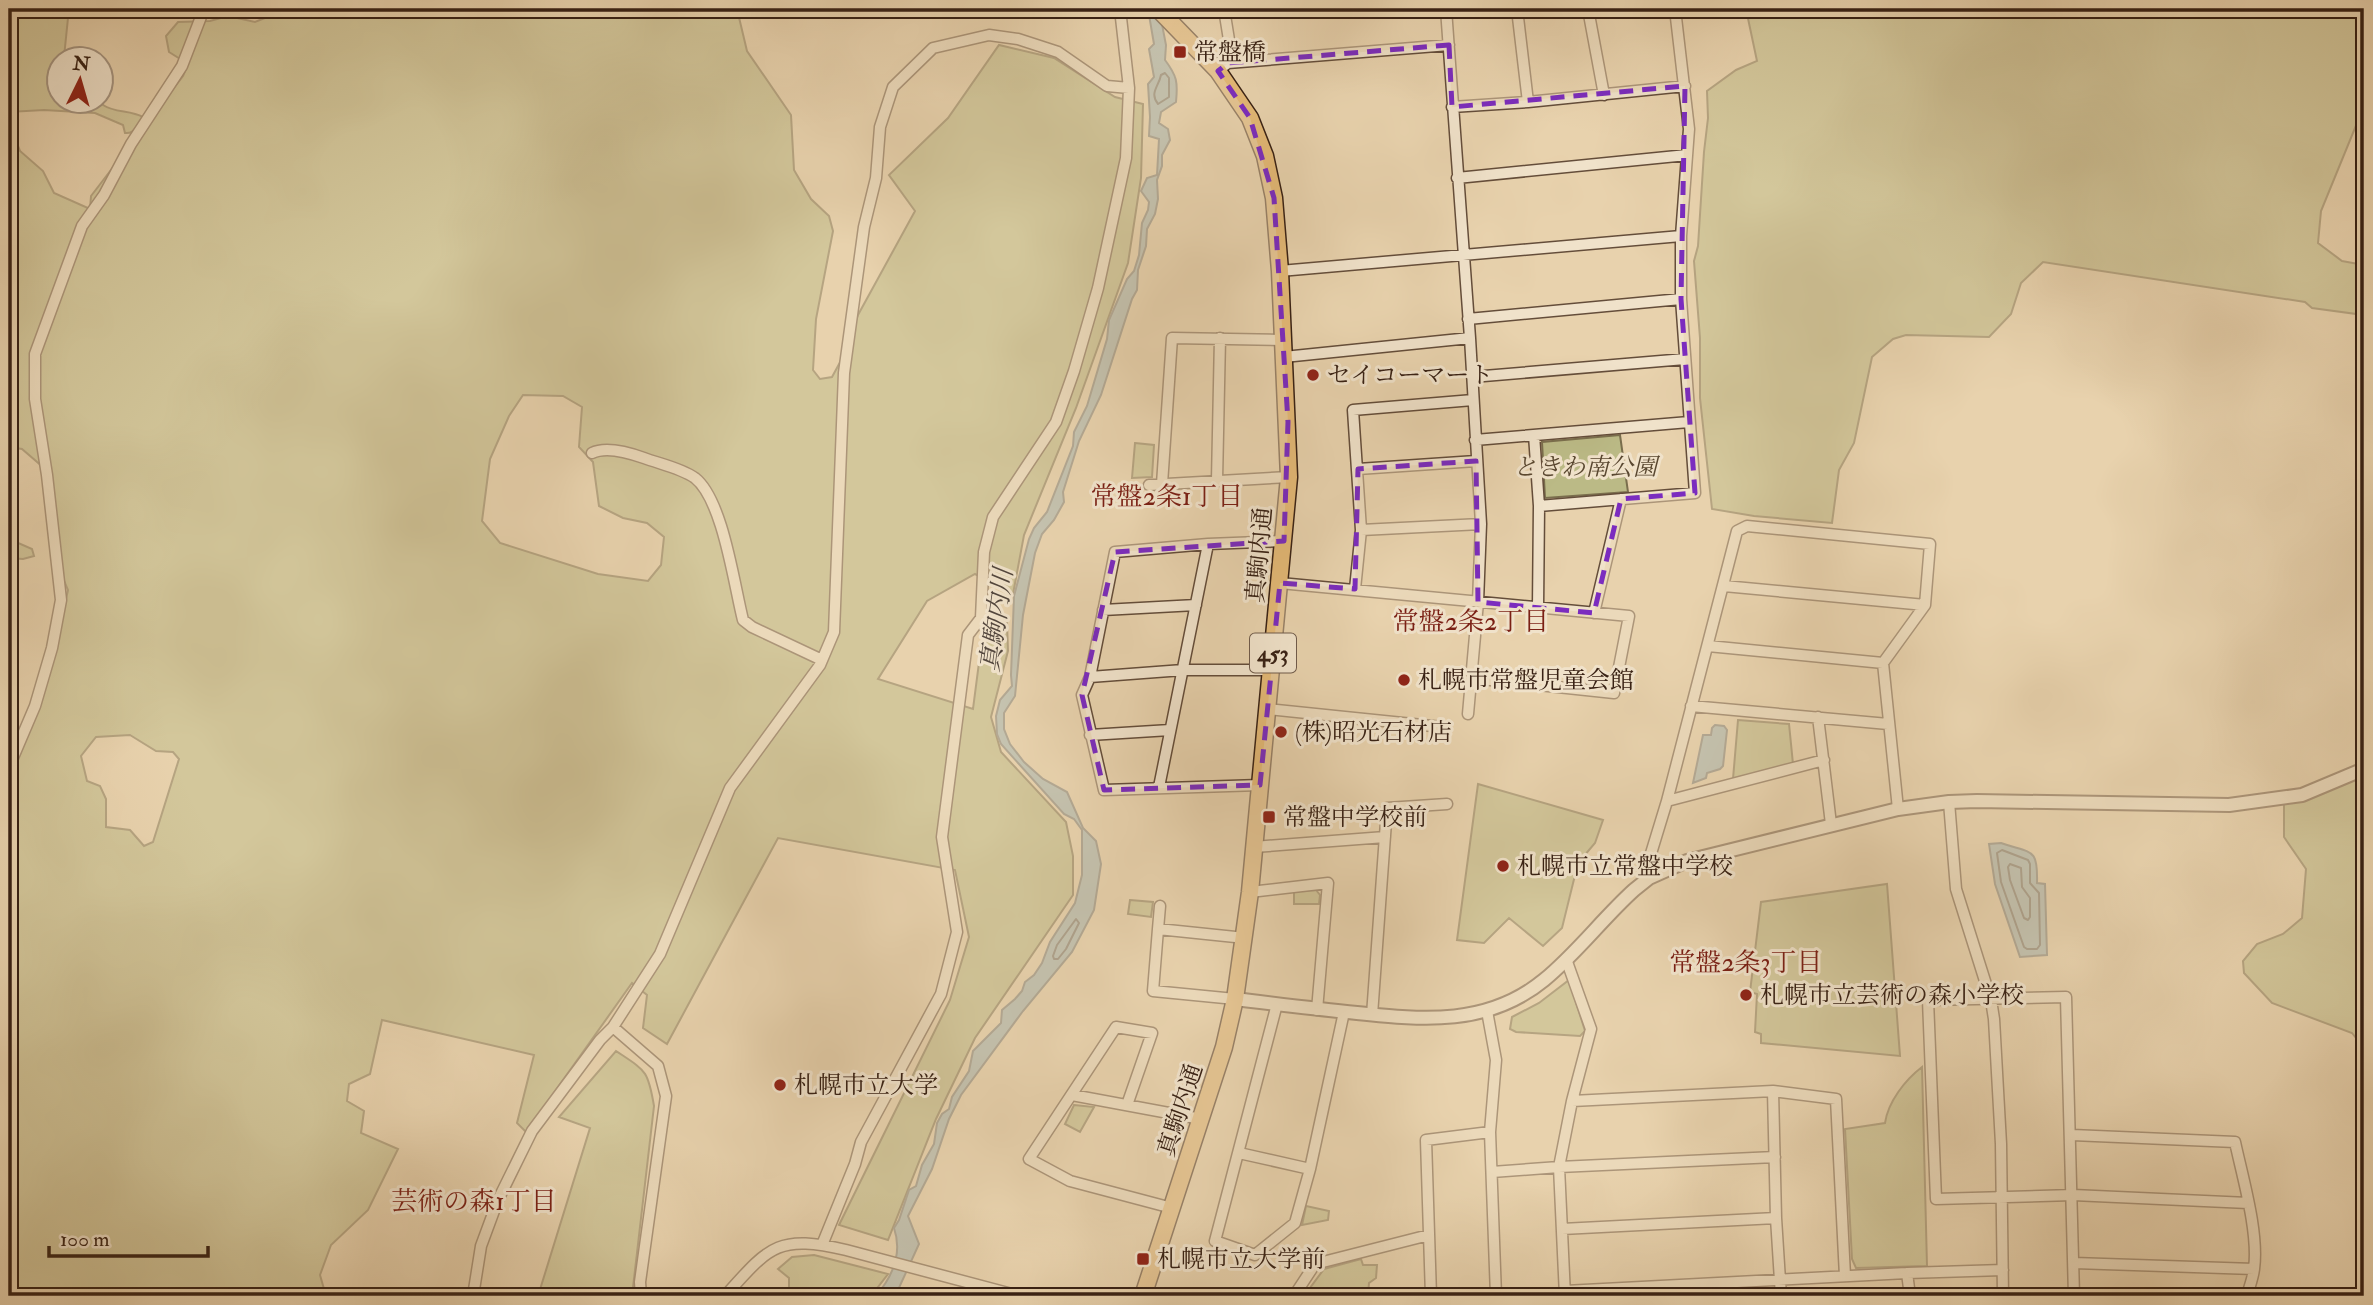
<svg xmlns="http://www.w3.org/2000/svg" width="2373" height="1305" viewBox="0 0 2373 1305" font-family="'IM FELL Double Pica','Noto Serif JP',serif">
<style>
.green{fill:#bbba86;stroke:#7a6e4d;stroke-width:2;fill-rule:evenodd}
.water{fill:#9eb4b7;stroke:#757976;stroke-width:2}
.lines{fill:none;stroke-linecap:round;stroke-linejoin:round}
.shore{stroke:#6b6a66;stroke-width:2}
.minor-casing{stroke:#644d3a;stroke-width:13}
.tertiary-casing{stroke:#644d3a;stroke-width:16}
.trunk-casing{stroke:#382114;stroke-width:19}
.minor{stroke:#f0e2ca;stroke-width:10}
.tertiary{stroke:#f0e2ca;stroke-width:12}
.trunk{stroke:#e4b976;stroke-width:16}
.marked{fill:none;stroke:#7b2cbf;stroke-width:5;stroke-dasharray:14 9;stroke-linejoin:round}
.poi-dot{fill:#8f2418;stroke:#f0e2ca;stroke-width:2.5}
.labels{text-anchor:middle;stroke-width:6;stroke-linejoin:round;paint-order:stroke}
.shield{fill:#f0e2ca;stroke:#6f5b4b;stroke-width:2}
.shield-label{font-size:23px;font-weight:bold;fill:#382114}
.poi-label{font-size:24px;fill:#382114;stroke:#f0e2ca;text-anchor:start}
.park-label{font-size:24px;font-style:italic;fill:#594730;stroke:#f0e2ca}
.street-label{font-size:24px;fill:#382114;stroke:#f0e2ca}
.neighbourhood-label{font-size:26px;fill:#7a1f14;stroke:#f0e2ca}
.water-label{font-size:26px;font-style:italic;fill:#52463d;stroke:#f0e2ca}
</style>
<rect width="100%" height="100%" fill="#e8d2ad"/>
<filter id="stains"><feTurbulence type="fractalNoise" baseFrequency=".00286" numOctaves="4"/><feColorMatrix values="0 0 0 0 .2 0 0 0 0 .09 0 0 0 0 .02 0 0 0 .5 -.17"/></filter>
<radialGradient id="worn" r=".72"><stop offset=".6" stop-color="#630" stop-opacity="0"/><stop offset="1" stop-color="#630" stop-opacity=".3"/></radialGradient>
<path class="green" d="M9,9H79L68,18L64,57L67,59L60,60V102H102V95L103,105C115,113 130,110 143,117L142,122C135,126 135,134 125,133L123,125L95,113L44,110L9,112Z
M262,9H737L747,51L791,115L794,170L811,199L829,216L833,231L816,319L813,370L820,379L832,377L844,355L858,315L915,211L889,175L948,118L999,45L1054,58L1115,97L1143,104L1141,178L1128,263L1076,408L1024,535L1013,594L975,574L927,601L878,679L973,709L981,647L1007,623L1008,651L991,717L1001,752L1066,822L1073,856V895L975,1038L936,1119L888,1240L839,1225L950,1000L969,937L955,870L778,838L667,1044L643,1028L647,995L632,983L526,1132L517,1123L534,1055L382,1020L370,1074L349,1084L347,1101L364,1111L361,1133L398,1149L368,1210L331,1245L320,1275L326,1296H9V765L59,630L68,590L59,569L51,474L22,449L9,447V124L20,151L43,171L54,193L90,209L91,196L183,76L188,64L169,52L166,36L178,22L210,21L228,16L255,22L265,18L266,10ZM523,395L563,396L582,407L579,447L593,462L599,506L623,518L647,523L664,537L661,565L648,581L598,574L500,543L482,521L490,459L509,416ZM130,735L156,751L173,752L179,759L153,842L144,846L130,830L106,827V799L100,786L87,781L81,756L96,737Z
M1746,9H2364V106L2321,211L2318,243L2342,261L2364,265V315L2312,308L2305,302L2043,262L2021,283L2011,314L1989,337L1906,335L1893,339L1872,357L1854,443L1839,470L1832,523L1754,516L1712,509L1700,398V338L1694,261L1698,246L1704,152L1708,118L1707,91L1736,70L1757,61Z
M1620,435L1628,492L1545,498L1542,442Z
M1135,443L1154,445L1152,477L1132,478Z
M9,539L32,549L34,556L23,559L9,558Z
M1738,720L1789,724L1793,764L1733,779Z
M2364,775V1048L2352,1033L2272,1003L2244,973L2243,961L2257,944L2283,934L2302,918L2306,869L2284,837V804L2303,788Z
M1478,784L1603,820L1595,843L1578,863L1562,928L1543,946L1509,918L1484,943L1457,940Z
M1887,884L1900,1056L1761,1043V1034L1755,1032L1757,994L1750,992L1761,902Z
M1316,890L1320,895L1319,904H1294V891Z
M1130,900L1153,902L1151,917L1128,914Z
M1569,980L1585,1031L1580,1036L1516,1032L1510,1029L1512,1017L1539,1003Z
M616,1051C646,1071 648,1070 654,1106L632,1296H538L590,1128L559,1117Z
M1922,1067L1927,1266L1856,1268L1852,1259L1845,1129L1885,1123C1888,1102 1905,1080 1922,1067Z
M1074,1105L1094,1107L1080,1132L1065,1124Z
M1306,1206L1329,1211L1328,1220L1302,1225Z
M814,1255L888,1274L871,1296H789V1278L778,1269L792,1257Z
M1361,1259L1363,1265H1377L1376,1278L1369,1283L1368,1295L1304,1296L1324,1269Z"/>
<path class="water" d="M1148,9H1159L1166,45L1165,60C1177,76 1178,82 1176,102L1161,112L1159,123L1168,129L1170,140L1162,155V166L1157,180L1158,199L1155,214L1147,229L1146,246L1138,270L1137,290L1132,299L1101,395L1079,441L1063,492L1064,502L1054,520L1042,534L1035,553L1023,615L1015,696L1004,713V729L1010,744L1024,762L1043,779L1067,792L1083,828L1096,841L1101,864L1094,910L1072,952L1023,1011L961,1095L949,1119L932,1169L908,1216L919,1244L898,1290L892,1296H876C892,1277 903,1254 894,1228L899,1220L909,1190L916,1186L922,1165L934,1144L937,1123L942,1114L949,1109L952,1097L969,1071L973,1051L1001,1023L1002,1010L1015,999L1022,991L1025,982L1034,975L1042,963L1050,942L1075,903L1082,875V830L1074,819L1064,814L1001,744L997,734L996,716L1000,700L1012,686L1011,675L1014,596L1029,539L1034,528L1047,512L1073,446L1074,432L1087,406L1107,339L1109,320L1127,279L1134,271L1139,255L1142,223L1148,210L1149,202L1141,191L1147,178L1157,175L1159,139L1149,136L1150,117L1148,84L1154,77L1149,49L1154,44Z
M1715,725L1724,726L1727,730L1723,766L1720,769L1707,773L1706,778L1693,783L1703,735H1711L1712,728Z
M2001,843C2032,854 2038,847 2037,883L2045,884L2047,955L2020,957L1995,884L1989,844Z"/>
<g class="lines">
<path class="shore" d="M1165,73L1169,78V97L1158,104C1149,93 1159,86 1161,75Z
M2002,850L2028,860L2030,864V883L2039,893L2040,945L2037,949H2027L2024,947L2001,882L1997,853Z
M2010,864L2021,868L2022,887L2030,898V917L2028,920L2024,918L2010,880L2008,867Z
M1076,919L1079,923L1066,949L1058,959H1054L1053,956L1057,945Z"/>
<defs>
<path id="minor" d="M1224,9L1230,46L1228,63L1224,66
M1446,9L1470,338L1481,524L1478,602L1468,714
M1517,9L1528,102
M1588,9L1604,95
M1228,63L1449,45
M1452,107L1528,102L1685,86
M1457,178L1687,155
M1280,271L1681,236
M1468,319L1681,299
M1284,357L1470,338
M1472,377L1685,359
M1534,435L1539,506L1538,608
M1475,440L1689,422
M592,453C606,446 630,453 644,458C660,464 681,468 695,478C723,500 734,585 743,620L752,627L822,660
M1358,469L1476,461
M1217,480L1220,338
M1162,484L1172,338L1283,340
M1149,485L1289,477
M1539,506L1695,493L1681,299V236L1689,129L1675,9
M1361,530L1481,524
M1280,583L1629,616L1614,693L1471,678
M1724,586L1925,605
M1355,589L1361,530L1353,410L1473,400
M1103,610L1196,605
M1594,613L1621,499
M1708,646L1883,663
M1090,677L1183,670H1271
M1691,706L1888,724
M1268,709L1442,727
M1818,717L1831,824
M1090,735L1170,730
M9,767L35,706L52,648L61,600L47,475L35,399V354L82,226L104,195L131,144L182,66L204,9
M1260,785L1104,790L1082,695L1090,677L1115,552L1208,544L1284,541
M1159,787L1208,544
M1667,801L1824,760
M1949,802L1956,889L1991,1000L1994,1019L2001,1144L2003,1296
M1254,847L1385,837
M1649,878V860L1667,801L1737,531L1747,526L1930,544L1925,605L1883,663L1898,809
M1250,892L1328,883L1317,1010
M1158,929L1160,906
M1235,999L1153,991L1158,929L1245,938
M1277,1004L1215,1241L1255,1255L1295,1223L1310,1169L1344,1012
M1487,1011L1496,1060L1490,1132L1496,1296
M1372,1015L1387,808L1447,804
M613,1027L658,1066L666,1096L640,1282L641,1296
M1773,1091L1776,1218L1781,1296
M1072,1095L1201,1119
M1572,1101L1773,1091L1836,1099L1845,1276
M1127,1105L1152,1033L1116,1027L1029,1159L1070,1181L1172,1208
M2072,1135L2235,1142C2243,1179 2259,1233 2254,1269C2253,1278 2249,1288 2247,1296
M1239,1153L1310,1169
M1492,1172L1559,1167L1775,1157
M1562,1229L1776,1218
M822,1245L855,1164L861,1142L941,994L957,932L942,837L968,635L981,618L984,552L993,517L1056,422L1074,371L1098,288L1126,158L1129,88L1120,9
M2074,1263L2254,1269
M1907,1273L1910,1296
M1565,1291L1907,1273L2003,1270
M473,1296L481,1246L498,1200L532,1131L600,1040L613,1027L660,954L730,788L820,665L834,632L844,373L864,227L876,178L880,127L893,87L933,48L989,35L1018,39L1058,52L1107,86L1129,88
M725,1296C769,1247 777,1234 846,1250L1019,1296
M1294,1296L1315,1264L1429,1235
M1431,1296L1426,1140L1490,1132
M1460,1296L1496,1294
M1565,1296L1559,1167L1572,1101L1591,1029L1566,959
M2074,1296L2066,997L1928,1000L1936,1199L2073,1195L2248,1203"/>
<path id="tertiary" d="M1235,999C1276,1004 1316,1009 1357,1013C1424,1020 1488,1026 1544,980C1577,953 1603,918 1634,890L1649,878L1687,861L1898,809L1949,802L1977,801L2229,805L2302,795L2364,769"/>
<path id="trunk" d="M1143,1296L1224,1047L1235,999L1250,892L1289,477L1280,271L1274,198L1265,156L1250,118L1218,71L1158,9"/>
</defs>
<use href="#minor" class="minor-casing"/>
<use href="#tertiary" class="tertiary-casing"/>
<use href="#trunk" class="trunk-casing"/>
<use href="#minor" class="minor"/>
<use href="#tertiary" class="tertiary"/>
<use href="#trunk" class="trunk"/>
</g>
<path d="M0 0H2373V1305H0ZM1449,45L1452,107L1685,86L1681,299L1695,493L1621,499L1594,613L1478,602L1476,461L1358,469L1355,589L1280,583L1260,785L1104,790L1082,695L1115,552L1284,541L1288,422L1274,198L1250,118L1218,71L1228,63Z" fill="#e8d2ad" fill-opacity=".55" fill-rule="evenodd"/>
<path class="marked" d="M1449,45L1452,107L1685,86L1681,299L1695,493L1621,499L1594,613L1478,602L1476,461L1358,469L1355,589L1280,583L1260,785L1104,790L1082,695L1115,552L1284,541L1288,422L1274,198L1250,118L1218,71L1228,63Z"/>
<g class="poi-dot">
<rect x="1173" y="45" width="14" height="14" rx="3.5"/>
<circle cx="1313" cy="375" r="7"/>
<circle cx="1404" cy="680" r="7"/>
<circle cx="1281" cy="732" r="7"/>
<rect x="1262" y="810" width="14" height="14" rx="3.5"/>
<circle cx="1503" cy="866" r="7"/>
<circle cx="1746" cy="995" r="7"/>
<circle cx="780" cy="1085" r="7"/>
<rect x="1136" y="1252" width="14" height="14" rx="3.5"/>
</g>
<g class="labels">
<rect class="shield" x="1250" y="633.5" width="46" height="39" rx="5"/>
<g class="shield-label">
<text x="1273" y="661">453</text>
</g>
<g class="poi-label">
<text x="1194" y="60">常盤橋</text>
<text x="1327" y="383">セイコーマート</text>
<text x="1418" y="688">札幌市常盤児童会館</text>
<text x="1295" y="740">(株)昭光石材店</text>
<text x="1283" y="825">常盤中学校前</text>
<text x="1517" y="874">札幌市立常盤中学校</text>
<text x="1760" y="1003">札幌市立芸術の森小学校</text>
<text x="794" y="1093">札幌市立大学</text>
<text x="1157" y="1267">札幌市立大学前</text>
</g>
<g class="park-label">
<text x="1585" y="475">ときわ南公園</text>
</g>
<g class="street-label">
<text transform="translate(1259 555) rotate(-85)" y="8">真駒内通</text>
<text transform="translate(1180 1110) rotate(-72)" y="8">真駒内通</text>
</g>
<g class="neighbourhood-label">
<text x="1167" y="505">常盤2条1丁目</text>
<text x="1471" y="630">常盤2条2丁目</text>
<text x="1746" y="971">常盤2条3丁目</text>
<text x="474" y="1210">芸術の森1丁目</text>
</g>
<g class="water-label">
<text transform="translate(996 620) rotate(-82)" y="9">真駒内川</text>
</g>
</g>
<rect width="2373" height="1305" fill="none" stroke="#e8d2ad" stroke-width="35"/>
<rect x="10" y="10" width="2352" height="1284" fill="none" stroke="#382114" stroke-width="3.5"/>
<rect x="18" y="18" width="2338" height="1270" fill="none" stroke="#382114" stroke-width="2"/>
<g transform="translate(80 80) rotate(5)"><circle r="33" fill="#f0e2ca" stroke="#a69581" stroke-width="2"/>
<path d="M0-5L12 26L0 18L-12 26Z" fill="#8f2418"/>
<text y="-10" font-size="19" font-weight="bold" text-anchor="middle" fill="#382114">N</text>
</g>
<path d="M49 1246v10h159v-10" fill="none" stroke="#382114" stroke-width="3.5"/>
<text x="60" y="1246" font-size="21" fill="#382114" stroke="#f0e2ca" stroke-width="5" paint-order="stroke">100 m</text>
<rect width="100%" height="100%" filter="url(#stains)"/>
<rect width="100%" height="100%" fill="url(#worn)"/>
</svg>
